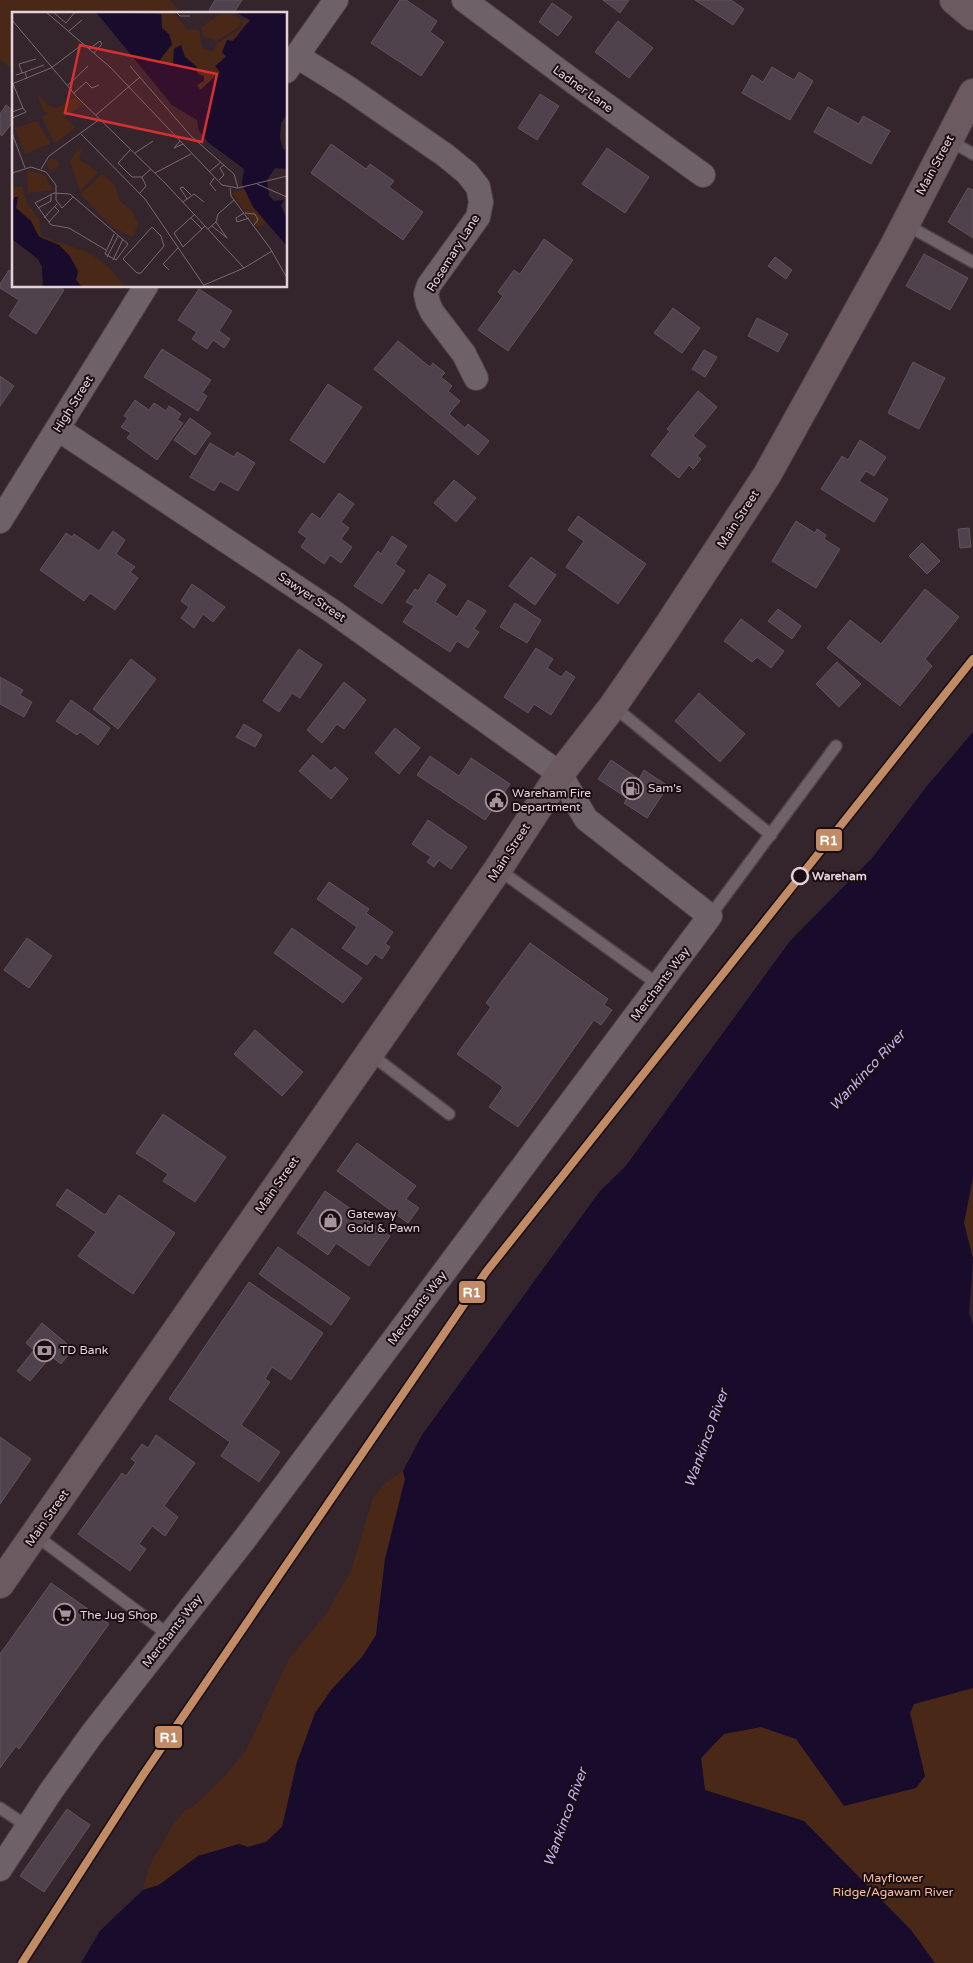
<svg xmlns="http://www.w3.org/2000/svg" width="973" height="1963" viewBox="0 0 973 1963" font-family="'Varela Round',sans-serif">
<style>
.green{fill:#4a2818}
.water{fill:#180b2c}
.building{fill:#4f424c;stroke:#5f535c}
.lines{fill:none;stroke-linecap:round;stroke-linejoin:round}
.service-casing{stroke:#4f4147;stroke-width:14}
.minor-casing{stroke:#4f4147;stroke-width:26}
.primary-casing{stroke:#4f4147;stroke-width:30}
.service{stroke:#6e6268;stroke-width:11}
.minor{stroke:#6e6268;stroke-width:24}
.primary{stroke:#6b5a5f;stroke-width:28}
.rail-1-casing{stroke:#190d12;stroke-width:11}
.rail-1{stroke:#c18c65;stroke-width:8}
.stop-dot{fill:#190d12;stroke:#e4d1d9;stroke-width:2.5}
.labels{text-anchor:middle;stroke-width:4;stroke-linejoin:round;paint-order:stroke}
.street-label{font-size:12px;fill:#e4d1d9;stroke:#190d12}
.poi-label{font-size:12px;fill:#e4d1d9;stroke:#190d12;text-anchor:start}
.stop-label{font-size:12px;font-weight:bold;fill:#e4d1d9;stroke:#190d12;text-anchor:start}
.park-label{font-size:12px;fill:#fabfa2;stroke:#190d12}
.water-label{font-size:14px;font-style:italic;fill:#c3b2f8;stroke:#190d12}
.inset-road{fill:none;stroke:#7a6971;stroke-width:1}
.view{fill:#d73031;fill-opacity:0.15;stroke:#d73031;stroke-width:2.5}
.inset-edge{fill:none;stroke:#e4d1d9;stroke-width:2.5}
.line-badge{stroke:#190d12;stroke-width:2}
.badge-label{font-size:14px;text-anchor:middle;font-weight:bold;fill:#fff}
</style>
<rect width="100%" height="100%" fill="#34242c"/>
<path class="green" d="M0,0H170L183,14H14V71L0,59Z
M973,1177V1259L964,1223Z
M403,1471L405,1479L385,1559L376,1635L362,1657L332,1689L297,1762L282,1826L266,1842L248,1847L239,1844L198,1856L159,1885L143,1890L149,1867L172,1826L185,1810L193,1807L225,1776L246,1750L289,1659L326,1614L351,1571L373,1498L385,1483Z
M973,1680V1963H834L705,1790L701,1758L724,1734L761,1727L796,1739L840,1799L849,1804L898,1792L919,1752L910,1713L914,1704L959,1692Z"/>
<path class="water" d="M973,732V1177L964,1223L973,1259L969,1313L973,1325V1688L914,1704L910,1713L925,1776L916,1788L844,1806L796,1739L761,1727L724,1734L701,1758L705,1790L804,1821L911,1930L935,1963H81L100,1931L143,1890L159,1885L198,1856L239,1844L248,1847L266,1842L282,1827L297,1762L315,1713L332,1689L362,1657L376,1635L385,1559L405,1479L403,1471L422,1435L600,1191L625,1167L790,941L873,857L927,786Z"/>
<path class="building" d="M215,0H242L233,14H215L209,10Z
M400,0H406L437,21L430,32L444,42L421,76L371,43Z
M603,0H629L620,13Z
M695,0H731L744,9L733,25Z
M552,3L572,17L558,36L539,22Z
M618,21L653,48L629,78L595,52Z
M772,67L794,80L799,72L813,81L790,120L742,93L752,75L763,82Z
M540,94L559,106L537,140L518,128Z
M6,105L14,111V120L2,136L0,134V114Z
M828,107L859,124L863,116L890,131L871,164L814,132Z
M331,144L366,169L370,164L394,181L389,187L423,212L403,240L311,173Z
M607,148L649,177L625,213L582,184Z
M968,188L973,190V238L948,222Z
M544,239L573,260L508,351L478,330L503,296L498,292L514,270L520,274Z
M924,254L968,278L950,310L906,286Z
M775,257L792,270L786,279L768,266Z
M9,270L14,273V286H59L64,290L36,334L9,316L19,300L0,288V284Z
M199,289L232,311L219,331L230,339L224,348L213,340L207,349L192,339L197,332L178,320Z
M673,308L700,328L682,353L654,333Z
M757,318L788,334L778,352L748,336Z
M398,341L430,367L433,363L445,373L441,377L452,386L448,391L460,401L449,414L465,428L468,424L489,441L478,455L374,369Z
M162,349L211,380L202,393L207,396L198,411L144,377Z
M704,350L717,357L705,377L692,369Z
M913,362L945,378L919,429L888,413Z
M0,376L14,386L0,406Z
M328,384L362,407L324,463L290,440Z
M698,391L717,407L693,436L706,446L697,456L701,459L693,469L689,465L679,478L651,455L670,431L667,429Z
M135,400L149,410L154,403L166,411L169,406L181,414L177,420L183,423L157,460L127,438L131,433L121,427L128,418L124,416Z
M190,418L211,433L195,455L174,440Z
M860,440L886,457L874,476L866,471L859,481L888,499L874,522L821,489L842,456L848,460Z
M210,443L234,457L237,452L255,463L238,491L220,481L214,491L190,477Z
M454,480L476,498L456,522L434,503Z
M339,493L354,504L341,522L349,528L341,539L352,547L341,563L330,555L324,564L301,547L307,538L298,532L312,513L320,519Z
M578,516L646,564L618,604L566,567L584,541L568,530Z
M796,521L815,533L817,529L826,535L824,539L840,549L816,588L772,561Z
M969,528L971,547L960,548L958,529Z
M113,531L125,540L116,554L135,567L130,572L138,578L115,610L90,593L84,601L40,570L66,533L72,537L74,534L99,551Z
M392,536L407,546L395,564L405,571L382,604L354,586L378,551L381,554Z
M922,543L940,561L927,574L909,556Z
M531,557L556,575L535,605L509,586Z
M429,574L446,585L435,602L457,617L468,600L486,611L474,629L479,632L468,648L457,641L450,652L403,622L414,606L406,602L415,589L418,591Z
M192,584L225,607L213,622L203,614L194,628L181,618L189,607L181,601Z
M925,589L959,617L925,659L932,666L900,706L827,648L850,620L881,644Z
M515,603L541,620L527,643L500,627Z
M778,609L801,626L792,639L768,621Z
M741,619L784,651L771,668L757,657L752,662L724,641Z
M536,648L553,659L547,668L561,677L566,671L575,677L551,715L534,704L528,713L504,697Z
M299,649L322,665L300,698L292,693L279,712L263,701Z
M131,659L156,679L118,729L93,709Z
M837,662L861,684L839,707L816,684Z
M0,677L23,690L20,695L32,702L24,717L0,704Z
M344,682L366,700L344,729L337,724L322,743L307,730Z
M699,693L745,734L720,762L675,721Z
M71,700L110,728L98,745L80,732L77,735L56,721Z
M244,724L262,735L255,747L236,737Z
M395,728L420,748L399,774L375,753Z
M313,755L331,771L335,767L348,779L331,799L299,771Z
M430,756L459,776L471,758L510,784L485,820L417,775Z
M611,760L639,779L644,770L668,786L647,818L624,803L627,798L598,779Z
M428,820L467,847L451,869L439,860L434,867L427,862L431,857L412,844Z
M329,882L369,909L366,913L393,932L385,944L390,947L382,959L375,954L367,965L342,948L357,927L317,899Z
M292,928L362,978L343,1003L274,953Z
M27,938L52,956L29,988L4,970Z
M530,943L608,999L604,1005L612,1010L601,1025L594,1020L518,1127L489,1107L503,1087L457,1054L491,1007L486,1003Z
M255,1030L303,1072L282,1096L234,1054Z
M163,1114L226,1157L195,1202L163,1181L168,1174L136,1153Z
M357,1143L416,1186L406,1199L419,1208L408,1223L337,1171Z
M67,1189L105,1215L119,1195L175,1233L133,1294L78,1256L96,1232L56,1205Z
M325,1191L390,1236L369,1266L336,1243L328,1255L297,1233Z
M278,1247L350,1298L331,1325L259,1274Z
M249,1282L323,1333L291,1380L272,1367L265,1379L270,1382L241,1425L280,1452L259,1482L221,1456L230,1442L169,1399Z
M42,1323L73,1349L61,1364L51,1356L30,1381L17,1371L34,1350L26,1343Z
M156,1435L195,1463L164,1506L178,1517L165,1536L152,1526L139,1544L146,1549L130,1571L78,1534L122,1473L126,1476L136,1462L131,1459L142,1444L148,1448Z
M0,1437L31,1459L0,1504Z
M51,1583L109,1624L19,1749L16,1746L0,1768V1654Z
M67,1809L90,1825L44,1892L20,1876Z"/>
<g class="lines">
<defs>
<path id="service" d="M949,140L973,154
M905,224L973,262
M613,706L771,835
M498,869L659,985
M710,916L836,746
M369,1053L449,1114
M35,1535L169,1635
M0,1808L27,1826"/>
<path id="minor" d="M464,0L574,82L703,175
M297,56L348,88L445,155L467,173L478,187L481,202L478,217L429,285L426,294L428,303L432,312L464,354L476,378
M286,71L336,0
M0,521L146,286
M0,1869L51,1791L92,1734L244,1540L710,916L586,819L560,774L332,611L58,429"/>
<path id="primary" d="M954,0L973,16
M0,1584L498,869L560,774L613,706L662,635L767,475L895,244L973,93"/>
</defs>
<use href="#service" class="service-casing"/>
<use href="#minor" class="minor-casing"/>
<use href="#primary" class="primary-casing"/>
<use href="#service" class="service"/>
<use href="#minor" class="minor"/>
<use href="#primary" class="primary"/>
<defs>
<path id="rail-1" d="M22,1963L143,1775L486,1272L973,659"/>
</defs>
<use href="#rail-1" class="rail-1-casing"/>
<use href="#rail-1" class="rail-1"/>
</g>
<defs>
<symbol id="fuel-ring" viewBox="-11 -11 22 22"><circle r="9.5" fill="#190d12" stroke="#a6949c" stroke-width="1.5"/><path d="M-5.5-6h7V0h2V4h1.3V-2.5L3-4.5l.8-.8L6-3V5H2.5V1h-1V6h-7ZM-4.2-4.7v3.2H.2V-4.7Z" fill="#a6949c"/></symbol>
<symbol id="civic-ring" viewBox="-11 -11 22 22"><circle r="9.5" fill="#190d12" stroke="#a6949c" stroke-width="1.5"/><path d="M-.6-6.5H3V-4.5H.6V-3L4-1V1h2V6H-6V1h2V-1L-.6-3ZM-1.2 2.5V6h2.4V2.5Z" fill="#a6949c"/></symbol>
<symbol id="shop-ring" viewBox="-11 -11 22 22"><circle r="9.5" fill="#190d12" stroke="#a6949c" stroke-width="1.5"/><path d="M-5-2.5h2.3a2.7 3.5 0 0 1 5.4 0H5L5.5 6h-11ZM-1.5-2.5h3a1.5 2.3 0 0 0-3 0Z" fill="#a6949c"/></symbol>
<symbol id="bank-ring" viewBox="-11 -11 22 22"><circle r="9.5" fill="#190d12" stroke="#a6949c" stroke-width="1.5"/><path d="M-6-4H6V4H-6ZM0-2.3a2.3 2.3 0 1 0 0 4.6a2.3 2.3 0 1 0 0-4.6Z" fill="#a6949c"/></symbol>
<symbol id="supermarket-ring" viewBox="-11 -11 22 22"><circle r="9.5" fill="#190d12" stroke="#a6949c" stroke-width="1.5"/><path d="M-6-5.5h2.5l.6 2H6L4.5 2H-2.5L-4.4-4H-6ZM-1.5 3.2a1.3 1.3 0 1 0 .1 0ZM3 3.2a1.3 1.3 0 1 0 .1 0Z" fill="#a6949c"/></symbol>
</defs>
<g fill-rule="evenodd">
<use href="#fuel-ring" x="620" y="776" width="25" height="25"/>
<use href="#civic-ring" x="484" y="788" width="25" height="25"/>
<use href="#shop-ring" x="318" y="1208" width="25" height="25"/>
<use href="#bank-ring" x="32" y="1338" width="25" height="25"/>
<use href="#supermarket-ring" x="52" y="1602" width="25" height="25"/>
</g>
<circle class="stop-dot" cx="800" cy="876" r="8"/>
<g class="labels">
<g class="street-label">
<text transform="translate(583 89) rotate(36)" y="4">Ladner Lane</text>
<text transform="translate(935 165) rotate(-62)" y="4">Main Street</text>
<text transform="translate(453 253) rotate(-58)" y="4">Rosemary Lane</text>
<text transform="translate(73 404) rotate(-58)" y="4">High Street</text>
<text transform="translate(738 519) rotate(-57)" y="4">Main Street</text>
<text transform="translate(312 597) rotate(34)" y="4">Sawyer Street</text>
<text transform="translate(509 852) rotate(-57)" y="4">Main Street</text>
<text transform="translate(660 984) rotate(-53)" y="4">Merchants Way</text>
<text transform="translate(277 1185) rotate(-55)" y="4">Main Street</text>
<text transform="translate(417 1308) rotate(-53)" y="4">Merchants Way</text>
<text transform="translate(47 1518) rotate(-55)" y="4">Main Street</text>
<text transform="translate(172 1631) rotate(-52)" y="4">Merchants Way</text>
</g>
<g class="poi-label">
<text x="648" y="792">Sam's</text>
<text x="512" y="797">Wareham Fire<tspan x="512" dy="14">Department</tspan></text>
<text x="347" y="1218">Gateway<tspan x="347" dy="14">Gold &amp; Pawn</tspan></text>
<text x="60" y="1354">TD Bank</text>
<text x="80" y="1619">The Jug Shop</text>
</g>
<g class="stop-label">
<text x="812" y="880">Wareham</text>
</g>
<g class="park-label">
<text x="893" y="1882">Mayflower<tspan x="893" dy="14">Ridge/Agawam River</tspan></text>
</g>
<g class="water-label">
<text transform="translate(867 1070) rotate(-47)" y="5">Wankinco River</text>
<text transform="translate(706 1438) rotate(-70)" y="5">Wankinco River</text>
<text transform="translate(565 1817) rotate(-70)" y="5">Wankinco River</text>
</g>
</g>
<g transform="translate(12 12)">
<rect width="275" height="275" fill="#34242c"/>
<path d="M142,0H161L175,17L187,18L190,36L201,40L204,32L229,16L232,7L238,8L220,29L215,28L211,38L214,45L210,46L211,61L189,78L185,73L191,69L173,45L169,33L162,37L161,53L147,49L160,33L150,16V5ZM219,1L230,9L227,15L204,29L191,24L189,15L207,3ZM25,82L36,93L45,96L63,85L71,92L53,105L63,116L43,131L30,105L36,101L31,99ZM24,109L39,131L13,142L3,116ZM63,136L70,137L67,147L86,160L68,179L58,150L65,138ZM35 152a6 6 0 1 1 12 0a6 6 0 1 1-12 0ZM15,158L32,162L41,178L16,181ZM90,162L102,172L108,189L121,200L126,212L121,225L100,215L68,182ZM10,174L14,190L27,207L29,224L78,241L96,255L114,275H70L64,268L66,261L57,243L45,232L28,225L4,196L6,187L0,189V176ZM233,177L254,211L249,214L245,215L220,181Z" fill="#4a2818"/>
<path d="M84,0L149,2L150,16L157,22L160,32L147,49L161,53L162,37L169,33L173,45L185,55L186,62L192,64V69L185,73L188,78L208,60L203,54L214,45L210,40L215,28L221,29L238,8L223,0H275V102L269,111L268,126L271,137L273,138L275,129V157L263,156L255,168L257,184L262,189L272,188L269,194L275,206V234L241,195L230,172L232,157L197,131L187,119L185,108L160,93ZM3,185H6L4,196L19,209L27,225L47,233L57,243L66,259L64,268L70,275H31L30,255L26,247L0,227V189Z" fill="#180b2c"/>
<path class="inset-road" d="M34,0L98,55L210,173L226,176L275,164M41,0L54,11L63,0M164,0L168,4H178M0,8L65,85L154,172L232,256M57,19L70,8M77,37L88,29L90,32L82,41M118,54L179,124L222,162L226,176M13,60L32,53M10,61L7,52L24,47M4,63L13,60L15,67M0,72L39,56L71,32M55,74L76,54M62,81L74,70L80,76L87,73M0,100L11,96L1,72M84,103L128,65M0,106L14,100L11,96M0,121L13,156M69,122L133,187L193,275M168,129L162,136L171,132M119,137L106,151L120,165H130M123,141L141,129M29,157L37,144L88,107M197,160L209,150M0,161L19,155L34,160L44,173V188L50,196L61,185M143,161L179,142M202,166L198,172L204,179M207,168L212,163L208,156L212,153M245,172L275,185M218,176L219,184L258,236L275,266M128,181L134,174L130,165L139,157M175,187L168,176L171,175L179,183M171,190L182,182L192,190M26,196L39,189V183M232,201L224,206L225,210L237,206M233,201L243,202L246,208L242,213M183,202L162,221L171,235L193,214M32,206L45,192M179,206L190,217M37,210L47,199L43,195M200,214L215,226L204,210M140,215L149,224L152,234L129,261H125L111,247ZM196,217L204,210L206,202L222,188M94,238L57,216L39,213L23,191L42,181L58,182L116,232L104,248L93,242L102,222M95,245L106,224M101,248L111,227M157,258L151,252L166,236M192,273L232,256L260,239"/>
<path class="view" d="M68,33L205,62L190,130L53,101Z"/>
<rect width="275" height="275" class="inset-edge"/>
</g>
<g class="line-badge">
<rect x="815" y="828" width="28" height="24" rx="5" fill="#c18c65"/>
<rect x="458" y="1280" width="28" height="24" rx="5" fill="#c18c65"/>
<rect x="154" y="1725" width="29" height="24" rx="5" fill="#c18c65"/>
</g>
<g class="badge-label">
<text x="829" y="845">R1</text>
<text x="472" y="1297">R1</text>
<text x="169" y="1742">R1</text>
</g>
</svg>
